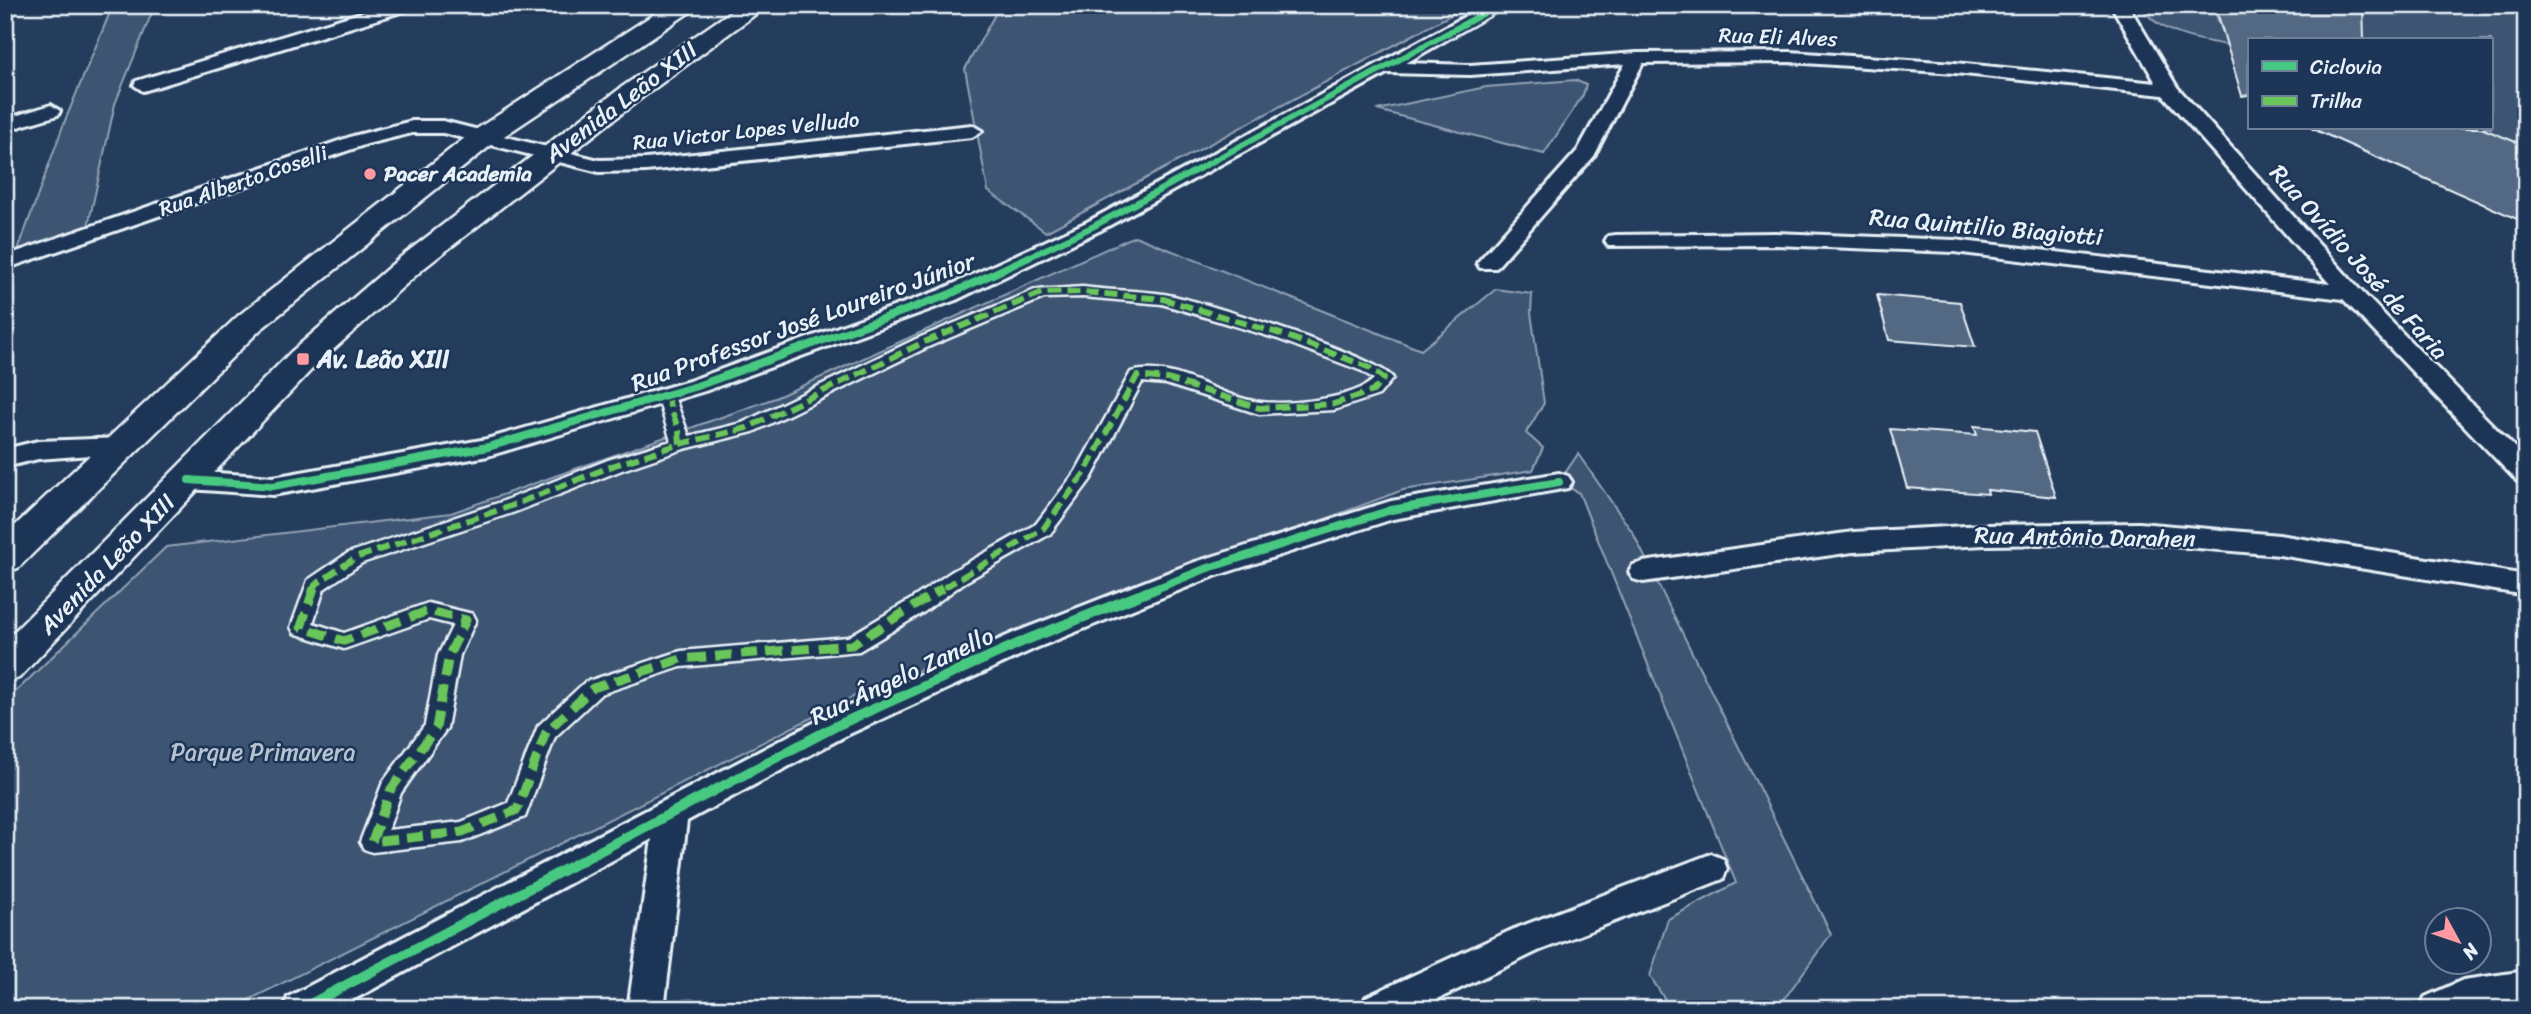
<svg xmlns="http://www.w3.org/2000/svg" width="2531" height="1014" viewBox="0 0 2531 1014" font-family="Sriracha,sans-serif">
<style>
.green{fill:#3e5472;stroke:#93a2b5;stroke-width:2}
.building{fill:#536782;stroke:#e8f1f8;stroke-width:2}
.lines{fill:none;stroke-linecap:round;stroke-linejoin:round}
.pedestrian-casing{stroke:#e8f1f8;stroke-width:5}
.minor-casing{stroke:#e8f1f8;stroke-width:6}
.tertiary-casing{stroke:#e8f1f8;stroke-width:5}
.secondary-casing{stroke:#e8f1f8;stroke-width:5}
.pedestrian{fill:#1d3557;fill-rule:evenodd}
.minor{fill:#1d3557;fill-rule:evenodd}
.tertiary{fill:#1d3557;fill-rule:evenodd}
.secondary{fill:#1d3557;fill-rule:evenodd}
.quiet-far1{stroke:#6ac65a;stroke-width:6;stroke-dasharray:13 6;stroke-linecap:butt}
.quiet{stroke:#6ac65a;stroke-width:9;stroke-dasharray:17 9;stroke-linecap:butt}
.cycleway-far2-casing{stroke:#1d3557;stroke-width:10}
.cycleway-far1-casing{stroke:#1d3557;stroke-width:12}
.cycleway-casing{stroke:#1d3557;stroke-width:15}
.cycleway-far2{stroke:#46c982;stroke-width:6}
.cycleway-far1{stroke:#46c982;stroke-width:8}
.cycleway{stroke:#46c982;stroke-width:10}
.poi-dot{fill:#ff9aa2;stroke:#1d3557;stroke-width:2.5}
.labels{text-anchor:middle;stroke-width:5;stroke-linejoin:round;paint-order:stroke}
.far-street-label{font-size:21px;fill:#e8f1f8;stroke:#1d3557}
.far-poi-label{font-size:21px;font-weight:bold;fill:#e8f1f8;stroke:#1d3557;text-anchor:start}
.street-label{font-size:24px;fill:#e8f1f8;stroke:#1d3557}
.poi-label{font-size:24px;font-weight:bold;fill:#e8f1f8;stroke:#1d3557;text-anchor:start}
.park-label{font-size:24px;fill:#b5c2d0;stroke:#1d3557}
</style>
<rect width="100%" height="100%" fill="#253d5d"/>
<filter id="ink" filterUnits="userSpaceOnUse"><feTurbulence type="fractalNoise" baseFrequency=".0143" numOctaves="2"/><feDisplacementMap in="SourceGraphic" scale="14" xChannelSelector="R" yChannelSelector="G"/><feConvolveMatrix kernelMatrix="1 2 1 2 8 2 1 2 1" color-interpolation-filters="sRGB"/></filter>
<g filter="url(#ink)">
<path class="green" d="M113,5H155L115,104L86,235L18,250L64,123Z
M1297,5H1469L1046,232L988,191L965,69L999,7L1286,10Z
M2141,5H2212L2223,33L2221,5H2526V222L2362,151L2323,128H2491V40H2249V74L2227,45C2198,40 2155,33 2141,5Z
M1575,80L1586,85L1583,95L1544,154L1377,110L1486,87Z
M1135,236L1421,350L1496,289L1532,294L1531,313L1544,403L1526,433L1543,448L1533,470L1403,490L869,689L231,1009H5V702L166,547L451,513L775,398Z
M1578,454L1633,533L1831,934L1777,1009H1671L1650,976L1668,919L1736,883L1579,493L1559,482Z"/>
<path class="building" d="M2215,5H2363L2364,40H2249V95L2242,96Z
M2311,128H2481L2526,146V223Z
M1877,295L1960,302L1975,347L1889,340Z
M1974,426L2035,432L2056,497L1987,490L1988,494L1907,488L1890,429L1977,435Z"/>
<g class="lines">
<defs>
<path id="pedestrian" d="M1083,287C1110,291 1137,290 1163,294C1197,299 1377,356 1393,378L1379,395L1334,410L1259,414L1166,384L1142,382L1091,479L1050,534L965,582L924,612L859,651L681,667L601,694L555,737L525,817L462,842L372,852L364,849L360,842L383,782L425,725L438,655L453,625L429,619L344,649L294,633L291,627L308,580L348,553L501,502L608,460L671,441L657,395L660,391H672L689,436L742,423L916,339L1035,290ZM1083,297L1162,304L1278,339L1362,371L1374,379C1356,399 1288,405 1261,402C1219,398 1174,360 1131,372L1076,471L1036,524L951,572L910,600L848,637L681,651L585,682L538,726L508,803L461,822L388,830L401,793L447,728L460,655L476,620L473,614L428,603L344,633L313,623L324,589L362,563L515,512L622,470L684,449L753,432L928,347L1044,298Z"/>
<path id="minor" d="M386,5H413L411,9L150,89L143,91L134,85L136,81Z
M1486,5H1507L1406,63L1470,65L1637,53L1790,52L1955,63L2156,83L2111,5H2128L2177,87L2358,288L2526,459V484L2517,481L2343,299L1954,252L1775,245L1608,246L1605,241L1608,236L1616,235L1775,233L1954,240L2330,284L2163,95L1955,73L1790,62L1643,63L1594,156L1496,268H1480L1477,263L1578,150L1625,64L1470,75L1387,73L1101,230L956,300L705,391L488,456L273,495L189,489L180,486L176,480L180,474L189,471L273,477L487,439L689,381L940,290L1087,222Z
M51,105L60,111L58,115L5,131V119Z
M412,121H443L599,160L646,159L972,125L982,131L972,137L646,171L599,172L443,133H412L367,144L5,269V256L353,136Z
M122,438L131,440L135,446L131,452L38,459L5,467V449L38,441Z
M1559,473L1568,476L1572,482L1568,488L1393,519L1215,576L1036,648L847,735L687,821L664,1009H628L652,839L336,1009H283L288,997L825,717L1016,632L1195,562L1391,501Z
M2139,523L2279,535L2526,575V595L2279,555L2139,543L1985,545L1853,552L1643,582L1633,579L1629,572L1633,565L1643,562L1853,532L1985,525Z
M1711,854L1723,859L1727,869L1723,879L1538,951L1417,1009H1361L1366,997L1514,929Z
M2526,971V1005L2498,1009H2420L2425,997L2463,980Z"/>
<path id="tertiary" d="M5,5H19L16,10L5,12Z"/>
<path id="secondary" d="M668,5H697L693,10L495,142L260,330L18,568L5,572V535L238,316L475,130Z
M740,5H768L640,99L424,268L315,366L19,678L5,683V641L291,352L402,256L622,87Z"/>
</defs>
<use href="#pedestrian" class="pedestrian-casing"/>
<use href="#minor" class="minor-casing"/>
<use href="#tertiary" class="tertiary-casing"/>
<use href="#secondary" class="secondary-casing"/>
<use href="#pedestrian" class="pedestrian"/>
<use href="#minor" class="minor"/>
<use href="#tertiary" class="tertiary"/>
<use href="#secondary" class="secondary"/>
<path class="quiet-far1" d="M666,395L679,431L680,444
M680,444L747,428L922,343L1041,293L1083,292L1163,299L1284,335L1368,367L1384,378L1373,391L1334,404L1259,408L1168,379L1137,376L1084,474L1043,529L940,590
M313,590L315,585L355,558L508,507L615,465L680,444"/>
<path class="quiet" d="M314,588L301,627L344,641L428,611L466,620L449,655L436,728L391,789L372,842L462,832L517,810L546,732L593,688L681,659L852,645L943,588"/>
<defs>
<path id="cycleway-far2" d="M1025,259L1094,226L1499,5"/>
<path id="cycleway-far1" d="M189,480L273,486L488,447L697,386L948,295L1029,257
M1153,590L1205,569L1391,510L1559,482"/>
<path id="cycleway" d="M301,1009L836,726L1026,640L1157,588"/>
</defs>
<use href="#cycleway-far2" class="cycleway-far2-casing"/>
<use href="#cycleway-far1" class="cycleway-far1-casing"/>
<use href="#cycleway" class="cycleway-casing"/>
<use href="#cycleway-far2" class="cycleway-far2"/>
<use href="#cycleway-far1" class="cycleway-far1"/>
<use href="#cycleway" class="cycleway"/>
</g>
</g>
<g class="poi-dot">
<circle cx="370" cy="174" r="7"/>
<rect x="296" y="352" width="14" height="14" rx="3.5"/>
</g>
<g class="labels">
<g class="far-street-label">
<text transform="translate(1778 37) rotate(2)" y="7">Rua Eli Alves</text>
<text transform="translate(746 131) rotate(-6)" y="7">Rua Victor Lopes Velludo</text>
<text transform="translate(243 181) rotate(-19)" y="7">Rua Alberto Coselli</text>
</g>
<g class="far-poi-label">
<text x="384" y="181">Pacer Academia</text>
</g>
<g class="street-label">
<text transform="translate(621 102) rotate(-37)" y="8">Avenida Leão XIII</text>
<text transform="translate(1986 227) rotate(5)" y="8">Rua Quintilio Biagiotti</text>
<text transform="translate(2359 262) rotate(48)" y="8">Rua Ovídio José de Faria</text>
<text transform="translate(803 322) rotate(-20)" y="8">Rua Professor José Loureiro Júnior</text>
<text transform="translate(2085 537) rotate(1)" y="8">Rua Antônio Darahen</text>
<text transform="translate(107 564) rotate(-46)" y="8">Avenida Leão XIII</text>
<text transform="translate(902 676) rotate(-25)" y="8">Rua Ângelo Zanello</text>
</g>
<g class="poi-label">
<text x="317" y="367">Av. Leão XIII</text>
</g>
<g class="park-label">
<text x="263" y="760">Parque Primavera</text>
</g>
</g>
<rect width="2531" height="1014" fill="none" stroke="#1d3557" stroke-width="28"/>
<rect x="14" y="14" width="2503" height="986" fill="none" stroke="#e8f1f8" stroke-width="2.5" filter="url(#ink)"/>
<rect x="2248" y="38" width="245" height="91" fill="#1d3557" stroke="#6e8097" stroke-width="2"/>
<rect x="2262" y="61" width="35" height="10" fill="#46c982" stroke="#6e8097" stroke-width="2"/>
<text x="2310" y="74" font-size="21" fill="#e8f1f8">Ciclovia</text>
<rect x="2262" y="96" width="35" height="10" fill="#6ac65a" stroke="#6e8097" stroke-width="2"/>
<text x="2310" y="108" font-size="21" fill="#e8f1f8">Trilha</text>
<g transform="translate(2458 941) rotate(130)"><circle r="33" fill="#1d3557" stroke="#6e8097" stroke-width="2"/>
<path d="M0-5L12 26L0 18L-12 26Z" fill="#ff9aa2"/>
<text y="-10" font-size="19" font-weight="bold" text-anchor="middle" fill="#e8f1f8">N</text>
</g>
</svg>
